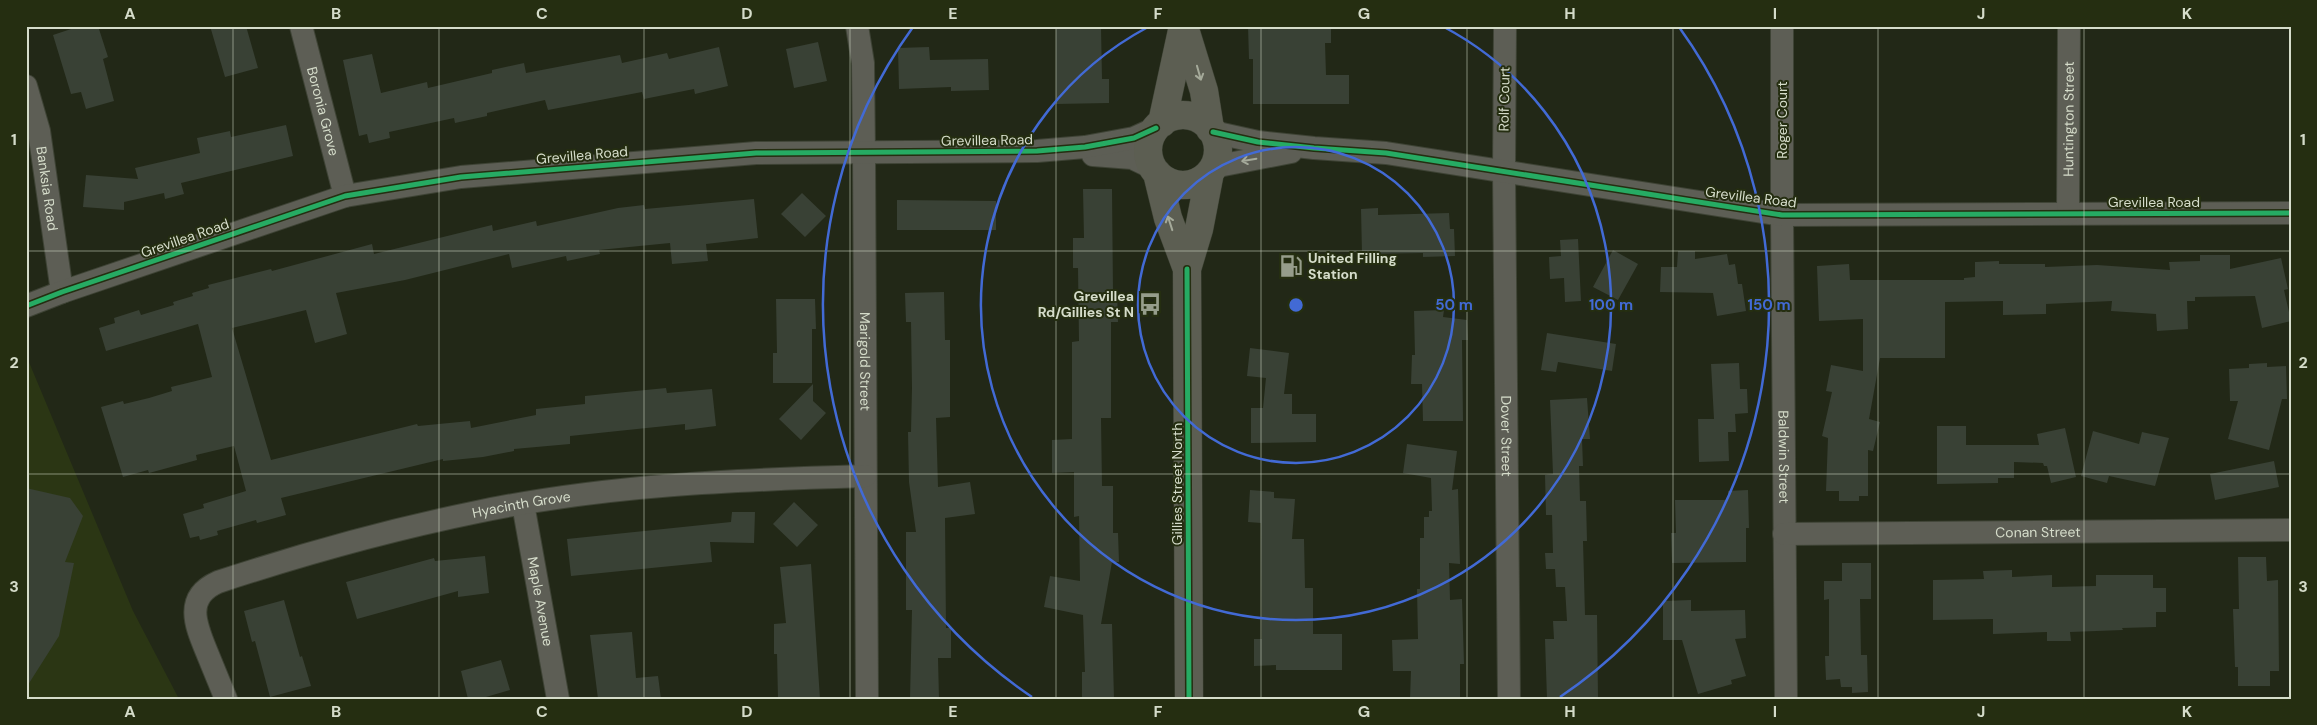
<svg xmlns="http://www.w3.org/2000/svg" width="2317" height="725" viewBox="0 0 2317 725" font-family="'DM Sans',sans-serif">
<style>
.built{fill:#2b3614}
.building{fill:#394135}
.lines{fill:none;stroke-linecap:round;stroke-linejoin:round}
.minor-casing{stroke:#3e4335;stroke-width:24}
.major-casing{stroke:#3e4335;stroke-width:29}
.minor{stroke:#5d5e55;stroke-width:22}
.major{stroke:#5c5e52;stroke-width:28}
.cycleway-casing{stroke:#252e11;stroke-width:8}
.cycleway{stroke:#26ab63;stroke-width:5}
.oneway{stroke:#a5aa9a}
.oneway2{stroke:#a5aa9b}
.grid{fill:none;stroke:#d5dcca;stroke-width:1;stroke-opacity:0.55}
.ring{fill:none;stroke:#426ad5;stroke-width:2.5}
.labels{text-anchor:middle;stroke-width:4;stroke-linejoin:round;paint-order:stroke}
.street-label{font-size:14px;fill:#d5dcca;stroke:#252e11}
.poi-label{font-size:14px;font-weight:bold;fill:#d5dcca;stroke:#252e11;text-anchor:start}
.centre{fill:#426ad5;stroke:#252e11;stroke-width:2.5}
.ring-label{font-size:15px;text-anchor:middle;font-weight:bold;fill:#426ad5;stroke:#252e11;stroke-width:4;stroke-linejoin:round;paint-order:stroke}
.neatline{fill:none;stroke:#d5dcca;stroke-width:2}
.grid-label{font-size:16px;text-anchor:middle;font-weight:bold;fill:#d5dcca}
</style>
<rect width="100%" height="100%" fill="#222817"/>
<path class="built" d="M26,355L133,611L179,699H26Z"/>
<path class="building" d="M80,26H98L108,57L103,59L114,101L86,109L81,92L71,94L53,35Z
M210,26H246L258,68L225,77Z
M1056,26L1101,27L1102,79H1109V103L1056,104Z
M1248,26H1331V43H1325L1326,75H1349V104H1253V59H1249Z
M818,42L827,81L794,88L786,49Z
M719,47L728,86L695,94L694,89L644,99L642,92L548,110L545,100L487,113V116L455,123L454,118L389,132L390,138L369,143L367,134L359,136L343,60L372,54L381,93L427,82L428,88L492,73V70L524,63L526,73L620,55L622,63L667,53L669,59Z
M929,47L930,60L988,59L989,90L951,91V87L899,89L898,48Z
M286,125L293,156L181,183L184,194L165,199L164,193L124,202V210L83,207L86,175L138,179L135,168L200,153L197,138L230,131L231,137Z
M1083,189H1112L1113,293L1117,292L1118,322H1111V418H1101L1102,486H1113V533H1118L1119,562H1112L1101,624H1112L1114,699H1082V672H1085L1083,615L1044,607L1050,576L1080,581L1079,516L1074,517V472L1052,473V440L1072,439V342L1079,341L1078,268H1073V238H1084Z
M802,193L826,216L805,237L781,214Z
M754,199L758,238L706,244L708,261L672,264L670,243L599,250L600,254L567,261L566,256L512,268L509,254L405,280L336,293L347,334L315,343L306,310L232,328L271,460L417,424L418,426L470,421L471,428L536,415V409L585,404V396L666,388L667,393L712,389L716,426L685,430V424L570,436V444L514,449V451L483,457L443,461V459L281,498L286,515L257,523L256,520L217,531L218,535L200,540L199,536L190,538L183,514L204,508L203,504L246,491L234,446L196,455L197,460L149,473L148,470L123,477L101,407L123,401L124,404L149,398L172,391L171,387L212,377L198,324L106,351L99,328L115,323L114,318L139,310L141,315L174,305L173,302L193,296L192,293L209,288L208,285L271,269L272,271L372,244L374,254L492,225L493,231L536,221L537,226L618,208L644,205L645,209Z
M897,200L996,201V230H897Z
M1378,208V215L1449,213L1450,229H1454L1455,256L1423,257V253L1362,254L1361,209Z
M1578,239L1581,301L1565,302L1564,278L1550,279L1549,257L1561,256L1560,240Z
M1613,250L1638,264L1618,300L1593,287Z
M1678,251H1695V259L1727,254L1729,265L1735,264L1738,284H1742L1746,311L1717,316L1713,293L1660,292L1661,267H1677Z
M2200,255H2230V269L2281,258L2288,289L2284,290L2291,321L2262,328L2255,296L2195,297V301H2187L2188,329L2157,331L2156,314L2111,311L2112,301L2046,304V314L2003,315V301L1945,302V358H1880L1869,419L1880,422L1873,451L1868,450V496H1859V501H1839V491H1826L1828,438L1822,436L1832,392L1826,391L1831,365L1863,371V319L1819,321L1817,266L1849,264L1850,280H1964V278L1975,277V262L1999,261V264H2045V267L2097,265L2170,270L2169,262L2200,261Z
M944,292L945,340H950V417L936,418L938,487L970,482L975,514L945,518L946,628H951V658H938L939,699H910L912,610H906V532H916L909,482L908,432H911L912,388L911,322H906L905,293Z
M776,299H815L816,329H812V383H773V353H777Z
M1444,310L1443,317L1467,320L1468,340H1462L1463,421H1423L1422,384H1411L1412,355H1415L1414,311Z
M1547,333L1616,344L1612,371L1558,362L1556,372L1541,370Z
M1250,348L1289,353L1284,394H1292V414H1316V442L1251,443V408H1263L1266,378L1247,376Z
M1739,363L1740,389H1747L1748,413L1735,414L1736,432H1728L1729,461L1699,462L1698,419H1714L1711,364Z
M2267,363V367L2286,366L2287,399H2282L2269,450L2228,439L2238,401H2230L2229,369L2249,368V364Z
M813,384V401L826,413L801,440L779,419Z
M1587,398L1590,439H1582L1583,466H1579L1580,501H1586L1587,541H1583L1585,615H1597L1598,699H1547L1545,639H1554L1553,621H1567L1565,587H1556L1555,569H1546L1545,553H1553L1552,515H1546L1545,475L1553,474L1550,400Z
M1937,426H1966V445H2039L2037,434L2065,428L2076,477L2051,483L2047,466H2044L2043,463L2014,462V478H1998V483L1937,484Z
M2093,431L2139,444L2142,432L2169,438L2155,486L2109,476L2107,483L2081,476Z
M1407,444L1457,451L1452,490L1458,489L1460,564L1449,563L1450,600L1462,599L1464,664H1460V699H1410L1411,671H1393L1392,640L1418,639L1417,589H1420V538H1424V517H1429V511H1432L1431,478L1403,473Z
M2274,461L2279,487L2215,500L2210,474Z
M26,488L70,498L83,516L65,562L74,563L59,636L26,688Z
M1250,490L1274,492V498L1295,499L1292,539H1304L1305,588H1313V634H1342V670H1276V665L1254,666V639H1262L1261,523L1248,522Z
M1748,490L1749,528H1746V562L1672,563L1671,533H1676L1675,500H1728V491Z
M794,502L818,525L797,547L773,524Z
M732,512H755L754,543L710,542L712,562L571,576L567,539L731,522Z
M485,556L489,593L458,597V591L357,619L346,582L434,558L435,561Z
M2238,557H2266L2267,581L2278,580L2279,671H2270V686H2238V667H2235L2233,609H2239Z
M1842,563H1871V599H1860L1861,655H1867L1868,692L1852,693V687H1841L1840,679L1826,680L1825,656H1829V599L1824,600V581H1842Z
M811,564L820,699H778L777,654H774V624L786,623L780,567Z
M2012,570V577L2052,575V587L2096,586V575H2153V588H2166V612H2156V627L2122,628L2123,630L2070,632L2071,641H2047V632L1993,634V619L1933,620V580L1984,579L1983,571Z
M284,600L300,657L302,656L311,686L270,697L255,641L252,642L244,611Z
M1691,600V611L1745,610L1746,638L1735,639L1746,676L1731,680L1732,684L1698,694L1682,640H1663V601Z
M632,632L636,678L658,676L661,699H598L590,635Z
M501,660L510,690L479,699H468L461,671Z"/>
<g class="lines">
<defs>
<g id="minor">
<path id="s1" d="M301,26L345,196"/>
<path id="s2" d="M857,26L863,63L864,153L867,699"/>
<path id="s3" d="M1505,26L1504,172L1509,699"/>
<path id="s4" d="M1782,26V215L1786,699"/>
<path id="s5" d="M26,86L39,131L62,292"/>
<path d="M1213,132L1258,142L1314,148L1386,153L1782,215L2291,213"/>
<path d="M1093,155L1132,158L1153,168"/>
<path d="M1213,167L1291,152"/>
<path id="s6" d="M2068,213L2069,26"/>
<path d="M26,306L62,292L345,196L461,177L756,153L1037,151L1085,147L1134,138L1156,128"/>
<path id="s7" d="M523,504L558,699"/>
<path id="s8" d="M1784,534L2291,530"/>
<path id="s9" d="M226,699C220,684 214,670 208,655C197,628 182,598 218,582C303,554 389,530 477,512C605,485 735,480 865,476"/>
</g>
<path id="major" d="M1184,26L1204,91L1210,129
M1148 150a35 35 0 1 1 70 0a35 35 0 1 1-70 0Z
M1162,123L1183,26
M1157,173L1168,218L1187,269
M1189,699L1187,269L1199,229L1210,172"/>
</defs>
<use href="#minor" class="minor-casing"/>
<use href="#major" class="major-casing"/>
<use href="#minor" class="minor"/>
<use href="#major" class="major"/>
<defs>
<path id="cycleway" d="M1213,132L1258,142L1314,148L1386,153L1782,215L2291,213
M1187,269L1189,699
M26,306L62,292L345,196L461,177L756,153L1037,151L1085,147L1134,138L1156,128"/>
</defs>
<use href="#cycleway" class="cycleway-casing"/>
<use href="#cycleway" class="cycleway"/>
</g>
<defs><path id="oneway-shaft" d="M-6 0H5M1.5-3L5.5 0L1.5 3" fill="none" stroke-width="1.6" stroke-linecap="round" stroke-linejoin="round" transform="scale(1.25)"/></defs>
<g class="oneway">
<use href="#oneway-shaft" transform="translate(1199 73) rotate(74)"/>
<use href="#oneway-shaft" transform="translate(1170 223) rotate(-108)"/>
</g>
<use class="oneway2" href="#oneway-shaft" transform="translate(1249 160) rotate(170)"/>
<path class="grid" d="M233,26V699M439,26V699M644,26V699M850,26V699M1056,26V699M1261,26V699M1467,26V699M1673,26V699M1878,26V699M2084,26V699M26,251H2291M26,474H2291"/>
<g class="ring">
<circle cx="1296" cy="305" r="158"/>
<path d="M1444 27A315 315 0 1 1 1148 27"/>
<path d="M1032 697A473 473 0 0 1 913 27M1679 27A473 473 0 0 1 1560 697"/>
</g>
<defs>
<symbol id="fuel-bare" viewBox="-9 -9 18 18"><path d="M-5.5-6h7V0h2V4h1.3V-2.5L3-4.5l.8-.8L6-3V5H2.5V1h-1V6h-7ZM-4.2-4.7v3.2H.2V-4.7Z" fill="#969d8b" stroke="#252e11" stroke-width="2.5" paint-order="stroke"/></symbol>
<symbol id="bus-bare" viewBox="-9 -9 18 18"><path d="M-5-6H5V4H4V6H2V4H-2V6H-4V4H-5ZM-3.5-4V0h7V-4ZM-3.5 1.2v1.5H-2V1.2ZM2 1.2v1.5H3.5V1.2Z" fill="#969d8b" stroke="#252e11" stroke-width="2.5" paint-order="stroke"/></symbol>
</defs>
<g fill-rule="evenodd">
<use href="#fuel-bare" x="1275" y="250" width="32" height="32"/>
<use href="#bus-bare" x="1134" y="288" width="32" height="32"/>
</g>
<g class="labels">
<g class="street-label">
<text transform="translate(1504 99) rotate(-89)" y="5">Rolf Court</text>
<text dy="5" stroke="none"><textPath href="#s1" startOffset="88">Boronia Grove</textPath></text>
<text transform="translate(1782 120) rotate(-90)" y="5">Roger Court</text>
<text dy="5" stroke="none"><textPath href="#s6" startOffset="94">Huntington Street</textPath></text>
<text transform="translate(987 140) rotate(-1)" y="5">Grevillea Road</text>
<text transform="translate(582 155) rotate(-5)" y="5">Grevillea Road</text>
<text dy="5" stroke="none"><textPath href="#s5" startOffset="105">Banksia Road</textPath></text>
<text transform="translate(1751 197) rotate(7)" y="5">Grevillea Road</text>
<text x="2154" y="207">Grevillea Road</text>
<text transform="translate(185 238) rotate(-19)" y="5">Grevillea Road</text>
<text dy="5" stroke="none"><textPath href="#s2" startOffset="336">Marigold Street</textPath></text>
<text dy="5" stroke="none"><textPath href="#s3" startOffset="410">Dover Street</textPath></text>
<text dy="5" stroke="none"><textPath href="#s4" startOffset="431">Baldwin Street</textPath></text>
<text transform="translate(1177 484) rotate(-90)" y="5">Gillies Street North</text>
<text dy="5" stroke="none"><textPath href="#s9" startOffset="446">Hyacinth Grove</textPath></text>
<text dy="5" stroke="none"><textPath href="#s8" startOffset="254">Conan Street</textPath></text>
<text dy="5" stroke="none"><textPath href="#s7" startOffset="99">Maple Avenue</textPath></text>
</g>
<g class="poi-label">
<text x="1308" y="263">United Filling<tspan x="1308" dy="16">Station</tspan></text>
<text x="1134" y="301" text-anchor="end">Grevillea<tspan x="1134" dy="16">Rd/Gillies St N</tspan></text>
</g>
</g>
<circle cx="1296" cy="305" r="8" class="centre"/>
<g class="ring-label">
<text x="1454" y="310">50 m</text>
<text x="1611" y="310">100 m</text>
<text x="1769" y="310">150 m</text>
</g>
<rect width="2317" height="725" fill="none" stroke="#252e11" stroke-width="55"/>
<rect x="28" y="28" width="2262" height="670" class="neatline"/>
<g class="grid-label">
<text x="130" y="19">A</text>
<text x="336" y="19">B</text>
<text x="542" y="19">C</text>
<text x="747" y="19">D</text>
<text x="953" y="19">E</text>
<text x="1158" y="19">F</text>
<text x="1364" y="19">G</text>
<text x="1570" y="19">H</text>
<text x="1775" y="19">I</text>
<text x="1981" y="19">J</text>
<text x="2187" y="19">K</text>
<text x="14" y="145">1</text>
<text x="2303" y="145">1</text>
<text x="14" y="368">2</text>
<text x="2303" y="368">2</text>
<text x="14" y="592">3</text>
<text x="2303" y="592">3</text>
<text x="130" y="717">A</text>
<text x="336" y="717">B</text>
<text x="542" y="717">C</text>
<text x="747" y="717">D</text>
<text x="953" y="717">E</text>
<text x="1158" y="717">F</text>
<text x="1364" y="717">G</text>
<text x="1570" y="717">H</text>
<text x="1775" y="717">I</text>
<text x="1981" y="717">J</text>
<text x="2187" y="717">K</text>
</g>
</svg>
